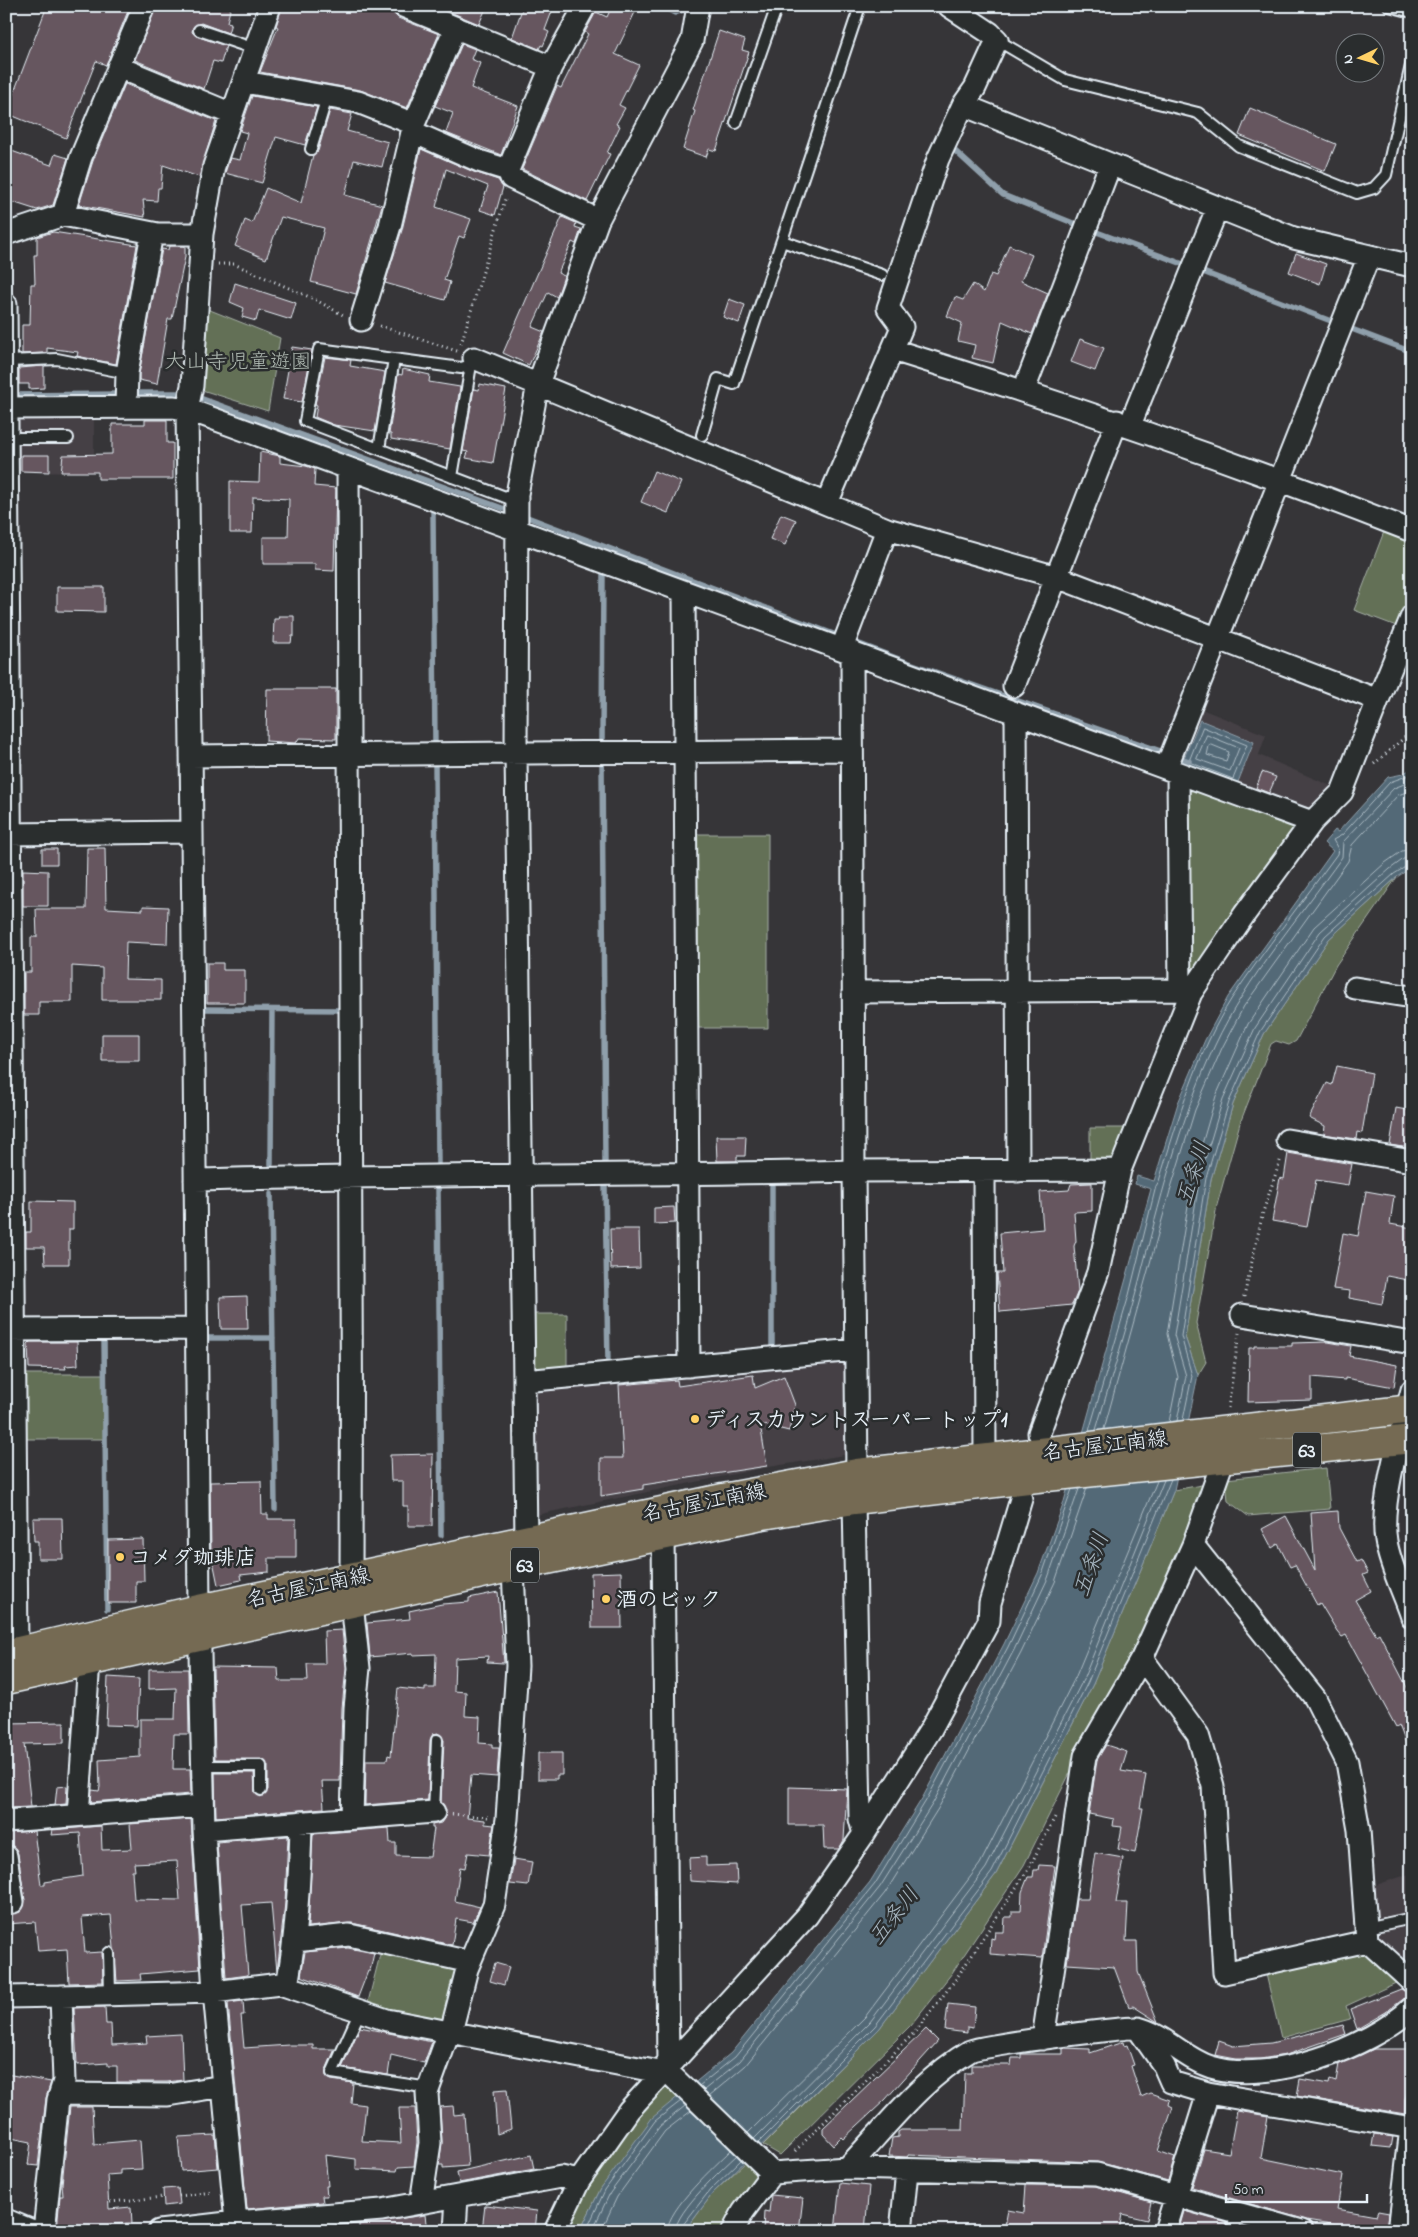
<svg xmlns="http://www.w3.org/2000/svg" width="1418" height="2237" viewBox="0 0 1418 2237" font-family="'Indie Flower','Klee One',sans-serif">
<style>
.built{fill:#443f44}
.green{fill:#636f56;stroke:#a6b0a7}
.water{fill:#536977;stroke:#8f9fab}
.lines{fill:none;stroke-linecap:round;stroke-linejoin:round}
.shore{stroke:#acbbc4;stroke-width:1}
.stream{stroke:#8f9fab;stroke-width:5.5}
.building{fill:#66565f;stroke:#e8f1f8;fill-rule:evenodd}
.service-casing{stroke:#e8f1f8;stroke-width:14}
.minor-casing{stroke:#e8f1f8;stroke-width:25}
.primary-casing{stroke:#e8f1f8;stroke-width:31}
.path{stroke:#e8f1f8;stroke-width:3;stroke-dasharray:1 4;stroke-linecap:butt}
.service{stroke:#2a2d2e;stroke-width:10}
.minor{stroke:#2a2d2e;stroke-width:21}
.primary{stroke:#746b52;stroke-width:28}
.poi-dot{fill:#ffd166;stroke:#2a2d2e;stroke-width:2}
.labels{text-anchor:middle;stroke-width:5;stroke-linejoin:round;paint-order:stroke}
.shield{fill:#2a2d2e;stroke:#afb6bb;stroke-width:1}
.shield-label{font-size:20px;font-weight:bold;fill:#e8f1f8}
.park-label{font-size:21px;fill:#acb6af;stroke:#2a2d2e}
.poi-label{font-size:21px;font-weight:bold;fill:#e8f1f8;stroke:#2a2d2e;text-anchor:start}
.street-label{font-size:21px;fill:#e8f1f8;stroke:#2a2d2e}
.water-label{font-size:22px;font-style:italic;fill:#a5b4be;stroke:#2a2d2e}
</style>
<rect width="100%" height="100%" fill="#363538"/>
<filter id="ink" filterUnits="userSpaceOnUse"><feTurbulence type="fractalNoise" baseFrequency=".02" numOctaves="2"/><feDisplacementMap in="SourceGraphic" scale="10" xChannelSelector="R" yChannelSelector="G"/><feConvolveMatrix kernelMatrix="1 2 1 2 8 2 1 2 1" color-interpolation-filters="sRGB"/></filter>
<g filter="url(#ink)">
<path class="built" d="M24,416L94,417V473L16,472V421Z
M1199,708L1266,735L1259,755L1336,788L1313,812L1179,765Z
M839,1360L846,1365L848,1448L845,1455L769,1467L536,1515L532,1394L538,1387Z
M1412,1873V1969L1375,1940L1373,1886Z"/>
<path class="green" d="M205,308L280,338L268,411L199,389Z
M1385,529L1412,539V594L1399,627L1354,610Z
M1195,788L1293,824V834L1236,905L1198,967L1189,969L1188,794Z
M693,834H768V1028H694Z
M1397,877L1336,965L1296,1041L1289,1045L1276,1041L1271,1044L1240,1123L1217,1205L1196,1323L1206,1362L1198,1375L1185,1337L1211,1179L1233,1104L1264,1034L1329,939Z
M1090,1128H1126C1117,1154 1121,1160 1090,1160Z
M528,1314H567V1370L532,1372Z
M23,1374H103L104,1439H24Z
M1326,1468L1330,1509L1248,1516L1228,1501L1226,1479Z
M1207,1484L1139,1649L1087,1739L1024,1865L952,1973L910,2026L780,2155L763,2145L879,2029L996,1874L1093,1684L1174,1490Z
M382,1947L459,1965L448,2023L367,2006Z
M1363,1950L1398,1982L1346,2006L1350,2019L1281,2038L1266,1974Z
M661,2084L682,2094L601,2188L580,2231H562L582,2190Z
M747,2161L758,2177L722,2231H685L713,2193Z"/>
<path class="water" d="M1200,720L1254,742L1236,787L1181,765Z
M1412,768V867L1397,877L1329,939L1264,1034L1233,1104L1211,1179L1185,1337L1198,1375L1174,1490L1093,1684L996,1874L879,2029L713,2193L685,2231H580L601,2188L652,2118L731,2053L870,1882L923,1797L1004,1644L1038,1573L1063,1505L1151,1189L1135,1184L1137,1176L1154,1181L1178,1103L1205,1040L1228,997L1333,851L1324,843L1335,830L1338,832L1388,777L1403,774Z"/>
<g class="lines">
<path class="shore" d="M1203,727L1247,745L1233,779L1189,762Z
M1207,735L1239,748L1230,771L1197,759Z
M1212,745L1229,752L1226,761L1207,755L1209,746Z
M1183,1420L1192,1376L1181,1336L1206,1178L1229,1102L1260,1032L1325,936L1394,874L1412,863
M1177,1421L1186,1376L1174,1335L1200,1176L1223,1099L1255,1028L1320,932L1390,869L1405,858L1412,857
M1169,1422L1178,1377L1167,1334L1193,1175L1216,1096L1248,1024L1314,927L1385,863L1402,851L1412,849
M1104,1429L1170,1191L1195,1110L1222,1048L1244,1006L1348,861L1352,845L1398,795L1412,790
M1096,1430C1110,1382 1125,1334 1138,1285C1159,1204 1179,1121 1215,1045C1247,977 1299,918 1342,857L1343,842L1394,788L1412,781
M1089,1431L1129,1295L1156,1186L1159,1181C1178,1119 1197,1053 1232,998C1265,949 1302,902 1337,854L1338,849L1333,840L1342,835L1390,782L1412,774
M699,2086L735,2057L875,1884L927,1799L1008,1647L1042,1575L1072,1489
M704,2090L740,2061L880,1887L933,1803L1014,1650L1048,1578L1079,1489
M709,2096L745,2066L885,1893L939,1807L1021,1653L1055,1582L1087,1488
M748,2133L865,2017L980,1864L1076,1676L1157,1481
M754,2139L870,2022L986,1868L1083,1680L1164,1480
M758,2143L875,2026L992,1872L1088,1682L1171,1479
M586,2231L605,2190L655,2121L681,2101
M592,2231L610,2193L660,2126L685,2106
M601,2231L617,2197L665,2131L691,2111
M667,2231C668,2208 715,2166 731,2150
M675,2231C676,2211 722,2169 737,2155
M681,2231L682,2226L710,2190L741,2160"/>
<path class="stream" d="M661,6L675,13L685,9
M954,150L1003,195L1078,225
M1094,231L1183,264
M1203,272L1331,321
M1349,328L1412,352
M131,393H180L200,398L513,512
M11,395L122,394
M433,512L435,745
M522,515L904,661L1189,761
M602,744L603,574
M602,760L605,1163
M435,761L438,1163
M200,1009L342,1010
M271,1164L272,1010
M605,1186L608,1363
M772,1186V1345
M438,1188L441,1535
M271,1194L275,1509
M205,1338H273
M104,1340L107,1609"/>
</g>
<path class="building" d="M47,6H130L106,65L96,61L66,138L6,113Z
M156,6H231L227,22L231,23L228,33L201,23L193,27L192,32L196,36L226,46L221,63L213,61L204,89L135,60Z
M282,6H391L393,13L398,18L439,34L407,108L360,90L260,72L278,27L276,26Z
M436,6H487L479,24Z
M523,6H554L545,30L549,32L543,46L541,45L539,49L512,38Z
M612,6H638L615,54L639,65L619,105L625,108L616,124L620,126L607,153L610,154L587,201L522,169L557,86L561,88L588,34L585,32L596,12L607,17Z
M719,31L745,40L742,50L749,52L716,151L709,149L706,157L683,149L695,111L693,110Z
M462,44L475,49L471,59L480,63L471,88L518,106L501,155L446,133L453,113L435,106Z
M125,84L216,121L199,177L163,165L161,188H158L157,201L143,200L145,217L79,205L93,161Z
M252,96L317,107L305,145L276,137L262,183L225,173L230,158L240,160L247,133L240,131Z
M1250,108L1336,144L1325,171L1239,135Z
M330,110L352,114L347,131L388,142L382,167L354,160L345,195L382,205L356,294L311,282L324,228L281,217L266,259L235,246L245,220L252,223L266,188L301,203L313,155L318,151Z
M6,149L51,165L55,154L68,158L53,205L37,210L6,200Z
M421,149L474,172L498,180L503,187L495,215L480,210L488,186L446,169L436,207L471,219L464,238L459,236L444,280L450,282L445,300L385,283L402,230Z
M562,217L576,223L575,227L581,229L576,244L572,242L558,273L564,276L557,297L548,292L532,327L544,332L529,365L503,353Z
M53,232L137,245L116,364L77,356L78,352L47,348V353L22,354V325H30L31,284H35L34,255H37V237Z
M1009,245L1032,255L1021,281L1048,293L1032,334L1002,321L993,363L972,358L975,345L958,341L962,323L947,316L955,297L963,300L973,284L984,292L991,274L996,276Z
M169,246H185V257L172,319H168L157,384L139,380V374L162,249L168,250Z
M1296,253L1326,264L1320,284L1289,272Z
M235,283L296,303L291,320L259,310L256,321L242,317L244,308L230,302Z
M729,299L745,305L739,323L723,317Z
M1080,339L1104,348L1095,371L1071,362Z
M292,347L312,350L302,402L283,399Z
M325,357L351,360L350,366L385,372L375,431L334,425L315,417L317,405L315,404Z
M44,366V388L29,389V384H19V368Z
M403,369L430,375L429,382L460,387L450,449L391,439V434H389L398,374L402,375Z
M480,384L506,389L493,463L466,458L468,452L463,451L474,389L479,390Z
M145,420H167V443H173V479H98V472H61L63,455L112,454V424H145Z
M260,452L280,456V463L306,466L315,469L314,486L336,488L334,571L315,570V564H263V537H288L289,499L253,497L252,533H230V481L259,482Z
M21,455H49V472L21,471Z
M654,471L681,482L668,513L641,502Z
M781,514L796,520L785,545L770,539Z
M57,587H104V612L57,611Z
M278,616H294V636H292L291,643H273L274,619H279Z
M267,689H336V739L299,738L296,743L266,741Z
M1262,772L1276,777L1269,793L1256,788Z
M87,848H105L106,908L143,910V906L168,907L167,944L126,942L125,979L161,980V1000H102V968L72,966V1002H39V1015H24V972H31V937H37L36,909H86Z
M42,849H57V864H42Z
M23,870L48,871V906H23Z
M207,963H223V970H245V1003H207Z
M102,1034H139V1061H102Z
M1337,1066L1372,1073L1362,1133L1357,1132L1356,1139L1324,1134L1325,1126L1309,1118L1327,1083L1332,1085Z
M1396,1108L1412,1111V1142L1409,1148L1390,1145Z
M716,1136H746L745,1156H737V1161H717Z
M1288,1153L1352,1164L1348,1185L1316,1180L1307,1227L1272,1221L1280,1178L1284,1179Z
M1092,1183V1211L1074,1212L1076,1241L1074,1246L1078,1291L1072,1305L1000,1312L997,1273H1003L1000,1233L1043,1229L1040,1192L1069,1190L1071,1184Z
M1366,1191L1394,1196L1390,1224L1412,1228V1281L1387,1276L1382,1304L1349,1298L1350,1291L1333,1289L1343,1233L1358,1236Z
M31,1201L73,1202V1229H69V1264H45L44,1247H26V1232H31Z
M674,1207L675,1223L654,1224V1208Z
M610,1229H639L640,1268L611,1269Z
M247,1296L248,1329H221L220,1297Z
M30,1342H77L78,1365L65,1366L66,1369L29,1368L28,1344Z
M1328,1342L1351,1346L1349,1356L1397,1365L1394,1387L1345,1378V1380L1312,1377V1400L1248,1402L1249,1348H1254V1346H1292V1343Z
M753,1375L755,1388L784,1376L795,1405L789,1431L760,1424L767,1466L643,1485V1489L601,1496V1458H623L619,1385L677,1380L678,1386Z
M433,1454L432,1526H408V1506H403V1481H391L390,1455Z
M261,1481L262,1514H268V1519H296V1558H269V1572L240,1575L241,1580L218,1585L211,1551L210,1482Z
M1338,1511L1339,1528L1357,1562L1361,1560L1368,1573L1363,1575L1371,1591L1355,1600L1376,1635L1379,1633L1412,1697V1754H1410L1399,1725L1396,1727L1346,1635L1342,1637L1337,1631L1320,1603L1317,1605L1295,1565L1290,1567L1278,1544L1272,1548L1262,1529L1286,1516L1315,1570L1311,1513Z
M33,1518H62L63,1559H38V1541H34Z
M143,1539L144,1581H136V1603H108V1540Z
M621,1572L622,1628H592L591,1573Z
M498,1592L504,1663L487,1662L488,1656L455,1658L454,1691L466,1692L465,1716L480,1717L479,1743L492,1744V1748H499L497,1777L471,1775L467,1818L485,1820V1824L494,1825L489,1855L468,1853L465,1868L460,1867L455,1901L480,1907L473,1922L456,1919L452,1945L352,1923L308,1927L313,1834L389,1828L390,1843H396V1856L430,1857L434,1828H432V1825L441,1823L445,1817L446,1811L441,1802L444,1740L438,1733L433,1734L430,1740L428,1800L365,1805L366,1760H387L388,1755L391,1756L398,1688L425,1691V1688H435L436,1654L413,1655V1653L370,1657L367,1623L410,1619L409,1611L442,1604L469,1602V1598Z
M342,1630L346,1668L342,1708L340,1781H322L324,1808L216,1817L215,1773H254L255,1793L261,1797L268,1790V1766L261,1759H215L213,1667L278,1668L279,1681H308L307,1664H325L324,1631Z
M149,1669H188L189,1734H174L173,1769H190L191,1794L91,1802L92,1790L99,1791L100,1787L99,1760L140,1757V1719H175L176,1688L149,1689Z
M108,1677L139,1679L137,1726L106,1725Z
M64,1722V1743L24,1744L31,1807L6,1808V1723Z
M1106,1745L1127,1752L1121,1771L1146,1775L1140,1808H1143L1135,1853L1118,1849L1122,1827L1113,1826L1114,1819L1089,1814L1097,1760Z
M538,1753H562V1775H557V1779H538Z
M67,1786L66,1804L55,1805L57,1787Z
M789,1787L847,1789L844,1840L839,1849H824L823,1825H789Z
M191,1819L200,1969L140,1974L141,1980L117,1981L111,1915L82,1917L85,1953L102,1952L103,1982L69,1983L67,1949L38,1951L35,1922L6,1924V1915L20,1912L25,1901L18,1854L15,1848L6,1844V1833L34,1831L41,1885H45V1882L83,1876L80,1833L51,1835L52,1830L101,1826L102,1850L132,1849L130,1824ZM177,1861L180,1900L134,1899L132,1871H135L134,1863Z
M288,1836L285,1903L277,1972L271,1903L242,1905L248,1975L226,1978L217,1842Z
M1095,1853L1123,1858L1116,1903H1128L1126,1941H1137L1138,1972L1158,2022L1133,2006L1129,2007L1114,1967L1067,1964L1076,1899H1088Z
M706,1857V1866L736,1865L737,1884L690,1881L689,1858Z
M514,1859L532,1862L528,1886L510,1884Z
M1039,1865L1055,1866L1042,1958L990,1954L991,1938L994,1939L995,1932H1004L1005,1917H1012V1911H1021L1022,1892L1028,1877H1033L1034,1870H1038Z
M348,1948L374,1953L370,1971H368L358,1997L301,1976L305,1952Z
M495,1963L509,1967L504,1985L490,1981Z
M1401,1989L1410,1994L1386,2012L1357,2029L1350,2009Z
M243,2001L244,2015H241L244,2048L289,2045H313V2049H335L326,2070V2076L331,2080L353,2083L351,2103L366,2105L362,2141L401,2143L399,2108H415L417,2142L414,2166L398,2167L397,2171L356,2169V2159L325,2155L328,2186H326L327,2196H322L323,2202L247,2209L228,2003Z
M948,2004L975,2007L973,2028L967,2027V2033L945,2030Z
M105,2007L106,2024H111L112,2045L147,2043L146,2036L181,2034L183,2080L167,2082H117V2066H108V2063L77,2065L74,2008Z
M1343,2025L1346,2034L1286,2055L1260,2059H1236L1215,2055L1219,2041L1233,2046L1271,2043Z
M360,2027L432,2042L424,2063L391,2055L388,2075L342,2068Z
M926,2029L938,2041L885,2100L843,2139L841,2137L833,2145L823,2134V2128Z
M1123,2042L1124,2046L1127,2045L1134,2065L1131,2066L1141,2097L1150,2093L1170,2100L1169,2105L1173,2107L1158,2151L1175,2157L1168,2181L1097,2162L908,2155V2157L889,2156L892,2138L898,2137V2132L901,2130H963L965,2073H972V2065H1011L1012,2058H1021V2054H1063V2048L1090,2049V2053Z
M1374,2049H1412V2080H1410L1405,2099V2114L1297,2096L1300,2079L1329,2084L1330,2079L1336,2081L1339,2064Z
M6,2074L51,2082L46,2098L38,2166L28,2165L31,2142L6,2137Z
M507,2089L511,2129L497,2134L494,2090Z
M453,2106L454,2115L464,2114L468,2166L443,2168V2165H439L442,2142L440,2107Z
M70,2107H92L94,2144L140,2140L142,2169L120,2170V2174L107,2175L109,2209L131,2207L132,2223L110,2224L111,2231L57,2230L60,2196H63L62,2184Z
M1237,2111L1268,2116L1261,2158L1343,2175L1337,2209L1376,2216L1378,2211L1389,2213L1387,2231L1344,2229V2226L1306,2220L1192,2187L1204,2149L1229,2153Z
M1374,2134L1393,2137L1391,2148L1372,2146Z
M215,2135L218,2168L181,2171L178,2137Z
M531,2155L534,2169L459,2183L457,2172Z
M840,2183L869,2186L865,2231H835Z
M1026,2185L1095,2186L1151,2202L1147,2220L1122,2214L1119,2231H1004L1008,2210L1024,2213Z
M178,2188L180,2204L164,2206L163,2189Z
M771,2195L803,2198L799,2231H763L764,2211L769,2212Z
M485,2205L537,2211L535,2231H482Z
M1184,2211L1227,2223L1225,2231L1179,2229Z
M425,2215L427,2231H359V2224Z"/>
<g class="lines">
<defs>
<path id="service" d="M1389,6L1412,12
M199,30L255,49
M997,40L1065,80L1198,113L1239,146L1357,193L1374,188L1386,175L1412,61
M736,123L777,6
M311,149L327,97
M782,241L882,275
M474,358L471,365L461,368L319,349L305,421L516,501
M8,361L57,359L127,373
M702,435L718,379L734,384L860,6
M8,438H68
M379,449L394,359
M452,477L471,365
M202,1766H261V1790
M434,1812L437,1740
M1366,1928L1412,1918
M109,1953L110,1993
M360,2011L332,2073L429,2088
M1411,2128L1412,2100
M321,2215L323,2231
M1232,2231L1237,2213"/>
<path id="minor" d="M403,6L551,67L585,6
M118,67L232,114
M244,82L358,102L414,124
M963,105L1294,238L1412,266
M413,132L479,161L508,170L511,178L598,220
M508,170L551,67
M63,215L81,157L144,6
M6,234L63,215L158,234H202
M6,304L17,1651
M361,320L390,226L414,124L455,28
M893,350C1068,404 1241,464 1412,531
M474,358L887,529L1057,577L1378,700L1412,616
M1024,390L1110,165
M126,407L127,373L152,233
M6,408L173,407L187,409L1312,822
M1130,425L1217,209
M348,468C348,838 353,1208 351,1578
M827,503L902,327L888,308L938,159L963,105L975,88L997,40L990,33L949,6
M684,592L689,1366
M842,648L887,529
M852,652L854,1171L1120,1170L1191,993
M1014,686L1117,421
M1016,713L1018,1171
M191,756L852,750
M1166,768L1369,256
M1178,773L1180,990
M192,832L187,409L192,386L202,234L214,166L270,6
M6,834L192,832L199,1609L204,1830L214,1992L236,2222
M1355,988L1412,997
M853,992L1180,990L1191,993L1244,915L1312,822L1342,792L1378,700
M1287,1140L1412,1161
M984,1171L985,1459
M195,1180C415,1174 634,1176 854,1171L857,1473
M1242,1315L1412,1343
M6,1330L196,1329
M524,1381L855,1350
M1412,1390C1402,1428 1379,1503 1386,1541C1390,1567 1404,1592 1412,1617
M1039,1433L1098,1272L1120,1170
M1224,1458L1193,1545L1142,1658L1198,1735L1213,1786L1224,1973L1367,1941
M854,1500L860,1819L864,1834
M663,1535L668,2067
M526,1540L516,753L517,494L538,384L598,220L692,41L698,6
M1193,1545L1315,1698L1347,1762L1359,1830L1367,1941L1412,1982
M78,1815L89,1662
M352,1818L355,1708L359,1668L352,1603
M6,1821L203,1806
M204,1830L434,1812
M6,1856L13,1902L6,1903
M295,1941L349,1935L470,1962
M287,1986C297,1931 300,1878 301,1822
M6,1997L61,1996
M1138,2029L1164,2066L1171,2082L1208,2093L1412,2128
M451,2032L467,1969L494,1905L507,1819L517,1666L513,1567
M1043,2039L1085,1756L1142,1658
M60,2094L168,2095L223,2086
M847,2168C885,2128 922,2079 970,2051C978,2046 1130,2026 1138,2028C1165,2035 1185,2059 1211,2067C1269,2085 1369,2048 1412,2008
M421,2203L430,2143L427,2093L449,2032L670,2074L772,2173L847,2168L1097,2174L1302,2231
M6,2220L33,2231
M44,2231L58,2100L64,2081L61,1996L214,1992L280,1984L387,2020L449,2032
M159,2231L236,2222L382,2210L561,2177L579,2181
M455,2231L457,2197
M555,2231L579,2181L629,2110L807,1916L864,1834L931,1729L989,1621L990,1603L1021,1499
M733,2231L743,2212L772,2173
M901,2231L907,2171
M1165,2231L1208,2093
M1399,2231L1411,2128"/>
<path id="primary" d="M6,1654L199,1609L723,1498L857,1473L1412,1409
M6,1680L513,1567L757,1516L854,1500L1037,1478L1412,1439"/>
</defs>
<use href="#service" class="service-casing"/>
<use href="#minor" class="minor-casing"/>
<use href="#primary" class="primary-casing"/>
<path class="path" d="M218,264H234L314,299L343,315
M380,326L457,351
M461,344L506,196
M1374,764L1412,731
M1244,1297L1263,1212L1281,1158
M1228,1408L1239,1333
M452,1814L488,1817
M795,2151L915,2032L956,1979L1029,1868L1055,1817
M179,2196L213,2192
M110,2202L163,2197"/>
<use href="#service" class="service"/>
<use href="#minor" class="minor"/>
<use href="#primary" class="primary"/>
</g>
</g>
<g class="poi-dot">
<circle cx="695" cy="1419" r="5"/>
<circle cx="120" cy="1557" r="5"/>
<circle cx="606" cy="1599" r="5"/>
</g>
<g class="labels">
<g class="shield">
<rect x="1293" y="1432.5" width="28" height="35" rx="4"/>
<rect x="511" y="1547.5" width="28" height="35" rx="4"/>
</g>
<g class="shield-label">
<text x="1307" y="1457">63</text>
<text x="525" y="1572">63</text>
</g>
<g class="park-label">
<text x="238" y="368">大山寺児童遊園</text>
</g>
<g class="poi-label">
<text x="705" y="1426">ディスカウントスーパー トップ1</text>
<text x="130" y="1564">コメダ珈琲店</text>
<text x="616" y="1606">酒のビック</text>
</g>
<g class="street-label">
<text transform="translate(1105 1445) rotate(-7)" y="7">名古屋江南線</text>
<text transform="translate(704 1502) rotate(-11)" y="7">名古屋江南線</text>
<text transform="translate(308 1587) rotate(-12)" y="7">名古屋江南線</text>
</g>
<g class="water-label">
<text transform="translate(1192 1173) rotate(-72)" y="8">五条川</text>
<text transform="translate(1090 1564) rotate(-71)" y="8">五条川</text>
<text transform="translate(893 1915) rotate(-52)" y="8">五条川</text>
</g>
</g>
<rect width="1418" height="2237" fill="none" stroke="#2a2d2e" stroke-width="25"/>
<rect x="12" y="12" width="1393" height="2212" fill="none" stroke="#e8f1f8" stroke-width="2" filter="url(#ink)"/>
<g transform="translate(1360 58) rotate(265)"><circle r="24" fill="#2a2d2e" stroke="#767b7f"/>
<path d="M0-4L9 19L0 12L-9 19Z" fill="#ffd166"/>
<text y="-8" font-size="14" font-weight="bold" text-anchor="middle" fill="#e8f1f8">N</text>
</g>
<path d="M1226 2194v8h141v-8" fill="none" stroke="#e8f1f8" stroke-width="2.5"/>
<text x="1233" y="2194" font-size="15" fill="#e8f1f8" stroke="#2a2d2e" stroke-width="4" paint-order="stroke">50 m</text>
</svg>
